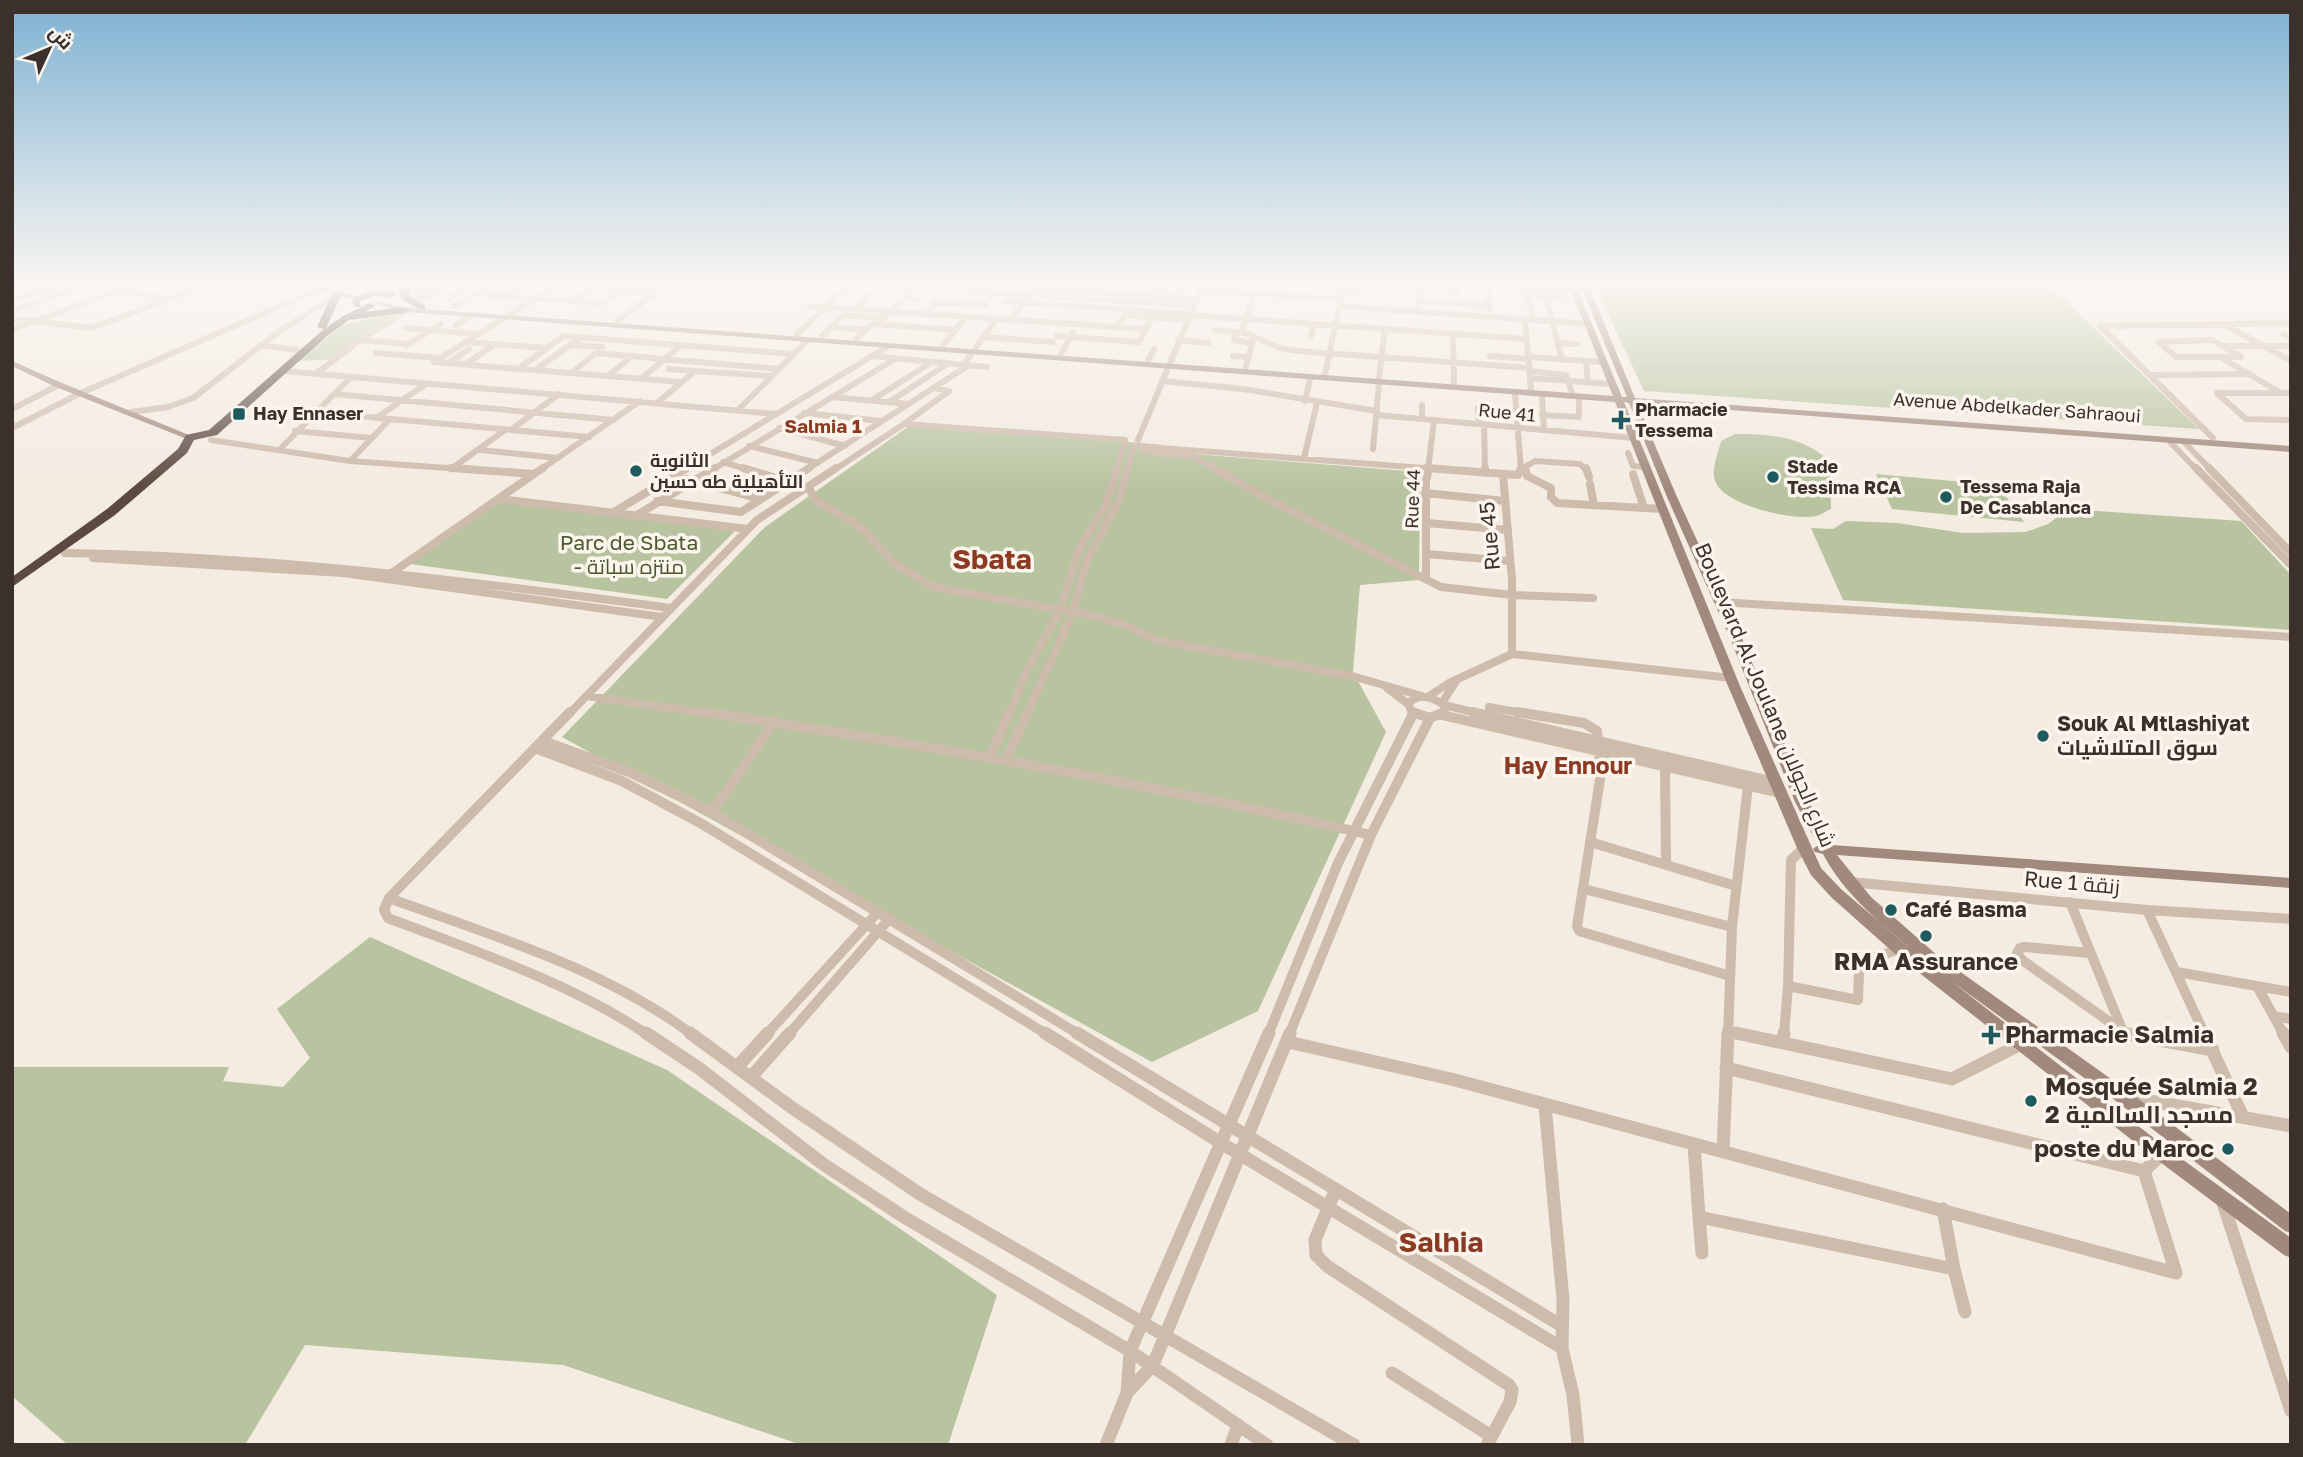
<svg xmlns="http://www.w3.org/2000/svg" width="2303" height="1457" viewBox="0 0 2303 1457" font-family="'Golos Text',Cairo,sans-serif">
<style>
.green{fill:#b8c4a0}
.lines{fill:none;stroke-linecap:round;stroke-linejoin:round}
.street-far3{stroke:#cdbbac;stroke-width:6}
.street-far2{stroke:#cdbbac;stroke-width:8}
.street-far1{stroke:#cdbbac;stroke-width:10}
.street{stroke:#cdbbac;stroke-width:13}
.secondary{fill:#a18a7d;fill-rule:evenodd}
.highway{fill:#5c4a42;fill-rule:evenodd}
.poi-dot{fill:#1f5a5e;stroke:#fbf5ee;stroke-width:2.5}
.labels{text-anchor:middle;stroke-width:7;stroke-linejoin:round;paint-order:stroke}
.far-street-label{font-size:18px;fill:#3b302b;stroke:#fbf5ee}
.far-poi-label{font-size:18px;font-weight:bold;fill:#3b302b;stroke:#fbf5ee;text-anchor:start}
.far-neighbourhood-label{font-size:19px;font-weight:bold;fill:#8c3b22;stroke:#fbf5ee}
.street-label{font-size:21px;fill:#3b302b;stroke:#fbf5ee}
.park-label{font-size:21px;fill:#4a5a2e;stroke:#fbf5ee}
.poi-label{font-size:21px;font-weight:bold;fill:#3b302b;stroke:#fbf5ee;text-anchor:start}
.neighbourhood-label{font-size:23px;font-weight:bold;fill:#8c3b22;stroke:#fbf5ee}
.near-poi-label{font-size:24px;font-weight:bold;fill:#3b302b;stroke:#fbf5ee;text-anchor:start}
.district-label{font-size:28px;font-weight:bold;fill:#8c3b22;stroke:#fbf5ee}
.near-neighbourhood-label{font-size:28px;font-weight:bold;fill:#8c3b22;stroke:#fbf5ee}
</style>
<rect width="100%" height="100%" fill="#f4ebe1"/>
<path class="green" d="M416,284H458L426,302L410,298L407,293Z
M1594,284H2048L2199,429L1644,391Z
M386,314L394,316L339,359L296,361L343,325Z
M915,422L1162,445L1182,453L1420,472L1419,580L1360,585L1353,672L1386,732L1258,1011L1152,1062L562,737L765,527Z
M1735,434C1771,434 1802,436 1830,461L1831,509C1826,511 1821,515 1816,516C1793,521 1727,506 1716,483C1710,471 1718,454 1721,441Z
M1876,474L1998,485L2024,522L1892,509Z
M498,502L736,530L667,599L410,564Z
M2068,509L2241,521L2291,575V630L1843,600L1811,528L1833,529L1846,521L1897,523L1963,533L2026,532L2048,524Z
M370,937L667,1070L997,1295L948,1445H802L563,1365L305,1345L245,1445H68L12,1396V1067H229L223,1081L283,1087L310,1058L277,1009Z"/>
<g class="lines">
<path class="street-far3" d="M853,284L911,288
M980,284L1197,299
M1109,284L1164,288
M1448,284L1449,292L1457,293L1461,284
M1488,284L1490,310
M1521,284L1524,296L1529,300L1533,320
M12,285L42,287
M1318,285L1363,289L1360,292L1343,290
M347,289L357,284
M1200,290L1341,299
M122,291L166,299
M474,294L602,303L625,290
M1524,295L1562,297
M502,296L521,284
M902,298L918,299
M1179,298L1185,284
M449,299L473,284
M12,301L65,284
M574,301L594,288L656,292
M1006,301L1190,314
M1419,301L1489,306
M1547,301L1562,360
M455,306L491,284
M810,306L1146,329
M1340,306L1589,324
M1418,307L1420,284
M856,309L879,286
M407,310L360,340L409,344
M12,311L51,296L97,284
M925,314L937,302L984,305L995,293
M1189,315L1527,339
M12,319L92,328L209,284
M1525,320L1531,390
M617,321L667,284
M1010,321L1026,299
M878,324L915,287L1193,306
M2223,324L2291,361
M456,325L471,315
M831,327L865,330
M1117,327L1125,315L1187,320
M406,328L476,334
M12,329L138,284
M1215,330L1245,333
M1236,332L1234,340L1252,343
M797,334L850,284
M1453,334L1454,384
M2283,334L2291,338
M822,336L843,315L884,318
M1057,336L1139,342L1152,317
M1253,336L1245,333L1243,327L1258,284
M1311,336L1314,324
M984,337L1053,342
M1257,338L1280,348L1298,351L1530,368
M856,339L873,324L956,330
M1178,340L1208,343
M465,342L547,348
M2159,342L2176,357H2241
M2159,342L2212,340L2240,356
M1557,343L1577,344
M260,345L297,350
M407,345L441,324
M570,345L603,347
M943,345L966,317
M2226,346H2291
M376,353L440,358
M1061,354L1073,332
M872,356L987,367
M1233,356L1249,357
M1490,356L1529,359
M1529,357L1602,362
M2222,358L2279,392
M1148,361L1154,349
M1586,361L1588,382
M434,362L681,382
M434,362L559,284
M449,363L469,349
M466,364L495,344
M964,364L996,320
M518,369L564,336L794,354
M669,369L694,371
M1245,369L1254,337
M535,370L580,338
M284,371L776,414
M1530,371L1566,375L1572,393
M317,373L360,340
M571,373L596,353L779,369
M1325,374L1344,284
M2150,375L2249,374
M608,376L632,356
M1379,378L1385,329
M1530,378L1611,384
M641,379L681,345
M1162,381L1243,389L1377,411
M2217,393L2246,419L2291,420
M2217,393H2291
M334,394L614,420
M1515,394L1521,470
M1542,396L1544,430
M833,397L908,404
M872,400L932,362
M1305,401L1310,379
M889,402L949,363
M657,403L695,371L771,376
M1422,405V419
M1478,408L1479,424
M12,409L59,385
M738,410L808,340
M131,412L168,407L193,398L280,331L339,294
M314,412L589,437
M804,413L882,421
M1377,415L1634,438
M1542,415L1579,417V398
M376,418L426,384
M904,424L949,391L934,388
M1484,424L1485,470
M12,428L81,393L320,289
M779,428L845,446
M511,430L559,394
M295,431L372,438
M2213,438L2100,326L2291,323
M211,440L350,461L475,470
M1138,440L1203,284
M2170,442L2197,470
M2185,443L2211,470
M749,446L818,463
M1135,446L1450,470
M280,449L351,377
M1373,449L1379,384
M480,450L558,458
M1145,452L1193,456L1217,470
M1628,453L1633,466L1646,467
M1304,458L1317,403
M350,461L390,419
M723,462L749,470
M451,469L505,430
M540,470L640,401
M684,470L887,347
M712,470L895,359
M806,470L969,365
M834,470L904,424L1125,440
M1116,470L1124,444
M1127,470L1134,446
M1428,470L1434,420
M1526,470L1525,467L1535,461L1580,464L1586,470"/>
<path class="street-far2" d="M451,468L534,474L543,468
M743,468L809,488L815,500L862,528L895,564L934,587L1091,615L1123,624L1156,640L1352,676L1422,696
M1214,468L1262,496L1441,587L1512,595L1593,598
M1427,468L1518,475L1521,468
M1485,468V473
M1525,468L1527,476L1551,488V497L1557,503L1662,509
M1586,468L1589,477
M2196,468L2291,565
M2209,468L2291,553
M1633,474L1644,508
M672,475L760,499
M1590,484L1594,505
M1425,493L1505,501
M499,499L748,529
M657,501L741,512L809,468
M614,512L687,468
M637,515L715,468
M1427,523L1508,530
M65,553C269,556 469,581 671,608
M1427,554L1509,561
M93,558L343,573L662,617
M393,572L534,474
M1426,579V481L1429,468
M1720,602L2291,637
M1512,654L1731,678
M1387,688L1408,704
M587,696L714,714
M1429,696L1449,683L1512,654V580L1503,474
M1442,703L1456,681
M1444,705L1481,714
M1489,707L1528,714
M569,714L757,520L836,468
M1009,714L1024,677L1060,609L1079,549L1106,504L1117,468
M1027,714L1073,612L1088,558L1119,501L1128,468
M1413,714L1408,704C1419,692 1432,697 1444,705V712L1440,714"/>
<path class="street-far1" d="M570,712L389,898L384,910L388,918C477,952 569,982 648,1035
M702,712C927,744 1150,784 1371,835
M1412,712L1430,718L1444,712
M1473,712L1775,782
M1517,712L1584,723L1597,731L1601,773L1577,926L1579,931L1730,976
M1442,715L1780,793
M543,741L629,772L712,812L1080,1035
M535,748L622,781L702,824L1048,1035
M991,755L1009,712
M1006,759L1028,712
M1665,768L1666,863
M712,812L775,721
M1590,842L1736,886
M1850,882L2147,910L2291,919
M1584,889L1732,927
M389,898C493,936 603,968 693,1035
M2070,902L2123,1032
M2147,910L2205,1035
M2090,953L2025,947L2020,948L2017,953L2022,960L2128,1035
M2177,972L2291,992
M1788,986L1858,1000L1859,973L1865,961L1899,949
M2257,986L2284,1035
M2274,1016L2291,1019
M1727,1031L1744,1035
M766,1035L878,912
M788,1035L890,918
M1268,1035L1338,863L1413,714
M1289,1035L1371,835L1430,718
M1728,1035L1732,927L1749,777
M1784,1035L1788,986L1791,860L1804,848"/>
<path class="street" d="M646,1033L700,1069L823,1164L904,1217L1130,1351L1267,1445
M690,1033L791,1107L920,1194L1354,1445
M1045,1033L1221,1143L1562,1348
M1077,1033L1562,1326
M1736,1033L1952,1079L2021,1044
M2122,1033L2213,1050
M2204,1033L2243,1117
M2283,1033L2291,1047
M1288,1042L1451,1079L2176,1273
M1783,1043L1784,1033
M737,1067L768,1033
M1726,1068L2144,1171L2176,1273
M752,1076L790,1033
M2127,1097L2291,1126
M1545,1105L1563,1300L1562,1348L1573,1395L1578,1445
M1694,1144L1699,1217L1954,1269L1943,1209
M1723,1151L1728,1033
M2144,1171L2162,1154
M1336,1189L1315,1240L1316,1255L1327,1266L1509,1385L1512,1390L1510,1402L1487,1445
M2223,1203L2291,1411
M1699,1217L1702,1253
M1954,1269L1965,1312
M1392,1373L1491,1436
M1127,1393L1153,1365L1290,1033
M1106,1445L1127,1393L1130,1351L1269,1033
M1231,1445L1238,1425"/>
<path class="secondary" d="M282,284C307,284 338,287 361,299L357,301L325,292Z
M1463,284L1570,288L1569,284H1576L1577,289L1583,291L1581,284H1588L1635,398L2291,446V452L1637,403L1677,497L1742,638L1809,802L1832,845L2291,878V888L1837,855L1871,897L1938,956L2128,1091L2291,1214V1233L2285,1231L2116,1101L1951,981L2168,1149L2291,1238V1258L2284,1255L2156,1159L1894,953L1831,897L1811,875L1797,848L1728,686L1615,402L407,312L374,304L378,302L407,308L1613,396L1572,293L1466,286ZM1583,291L1627,397H1622L1579,293ZM1624,402L1629,403L1667,497L1730,638L1795,802L1818,845L1813,849L1815,852L1823,854C1845,896 1884,926 1919,956L1841,889L1821,868L1740,686Z
M12,361L62,383L194,437L187,439L56,387L12,366Z"/>
<path class="highway" d="M406,284H415L409,292V296L425,305V309H419L401,299L399,291Z
M370,291H391L396,294L391,297L374,296L360,301V307H354L352,298Z
M336,293L341,296L326,328L343,316L370,303L375,306L365,312L404,307L409,310L404,313L349,320L327,336L217,435L194,440L187,453L115,515L12,587V577L107,509L178,449L186,435L209,430L324,329L317,327L331,296Z"/>
</g>
<linearGradient id="sky" x2="0" y2="1"><stop stop-color="#7eb2d2"/><stop offset="0.58" stop-color="#faf6f2"/><stop offset="1" stop-color="#faf6f2" stop-opacity="0"/></linearGradient>
<rect width="2303" height="488" fill="url(#sky)"/>
<g class="poi-dot">
<rect x="232" y="407" width="14" height="14" rx="3.5"/>
<path d="M1617.5 409.5h7v7h7v7h-7v7h-7v-7h-7v-7h7z"/>
<circle cx="636" cy="471" r="7"/>
<circle cx="1773" cy="477" r="7"/>
<circle cx="1946" cy="497" r="7"/>
<circle cx="2043" cy="736" r="7"/>
<circle cx="1891" cy="910" r="7"/>
<circle cx="1926" cy="936" r="7"/>
<path d="M1987.5 1024.5h7v7h7v7h-7v7h-7v-7h-7v-7h7z"/>
<circle cx="2031" cy="1101" r="7"/>
<circle cx="2228" cy="1149" r="7"/>
</g>
<g class="labels">
<g class="far-street-label">
<text transform="translate(2017 408) rotate(4)" y="6">Avenue Abdelkader Sahraoui</text>
<text transform="translate(1507 413) rotate(6)" y="6">Rue 41</text>
<text transform="translate(1413 499) rotate(-88)" y="6">Rue 44</text>
</g>
<g class="far-poi-label">
<text x="1635" y="416">Pharmacie<tspan x="1635" dy="21">Tessema</tspan></text>
<text x="253" y="420">Hay Ennaser</text>
<text x="650" y="467">الثانوية<tspan x="650" dy="21">التأهيلية طه حسين</tspan></text>
<text x="1787" y="473">Stade<tspan x="1787" dy="21">Tessima RCA</tspan></text>
<text x="1960" y="493">Tessema Raja<tspan x="1960" dy="21">De Casablanca</tspan></text>
</g>
<g class="far-neighbourhood-label">
<text x="823" y="433">Salmia 1</text>
</g>
<g class="street-label">
<text transform="translate(1490 536) rotate(-95)" y="7">Rue 45</text>
<text transform="translate(1765 695) rotate(67)" y="7">Boulevard Al Joulane شارع الجولان</text>
<text transform="translate(2072 883) rotate(5)" y="7">Rue 1 زنقة</text>
</g>
<g class="park-label">
<text x="629" y="550">Parc de Sbata<tspan x="629" dy="24">- منتزه سباتة</tspan></text>
</g>
<g class="poi-label">
<text x="2057" y="731">Souk Al Mtlashiyat<tspan x="2057" dy="24">سوق المتلاشيات</tspan></text>
<text x="1905" y="917">Café Basma</text>
</g>
<g class="neighbourhood-label">
<text x="1568" y="774">Hay Ennour</text>
</g>
<g class="near-poi-label">
<text x="1926" y="970" text-anchor="middle">RMA Assurance</text>
<text x="2005" y="1043">Pharmacie Salmia</text>
<text x="2045" y="1095">Mosquée Salmia 2<tspan x="2045" dy="28">مسجد السالمية 2</tspan></text>
<text x="2214" y="1157" text-anchor="end">poste du Maroc</text>
</g>
<g class="district-label">
<text x="992" y="569">Sbata</text>
</g>
<g class="near-neighbourhood-label">
<text x="1441" y="1252">Salhia</text>
</g>
</g>
<rect width="2303" height="1457" fill="none" stroke="#3b302b" stroke-width="28"/>
<g transform="translate(49 49) rotate(46)" stroke="#fbf5ee" stroke-width="5" paint-order="stroke">
<path d="M0-5L12 26L0 18L-12 26Z" fill="#3b302b"/>
<text y="-10" font-size="19" font-weight="bold" text-anchor="middle" fill="#3b302b">ش</text>
</g>
</svg>
